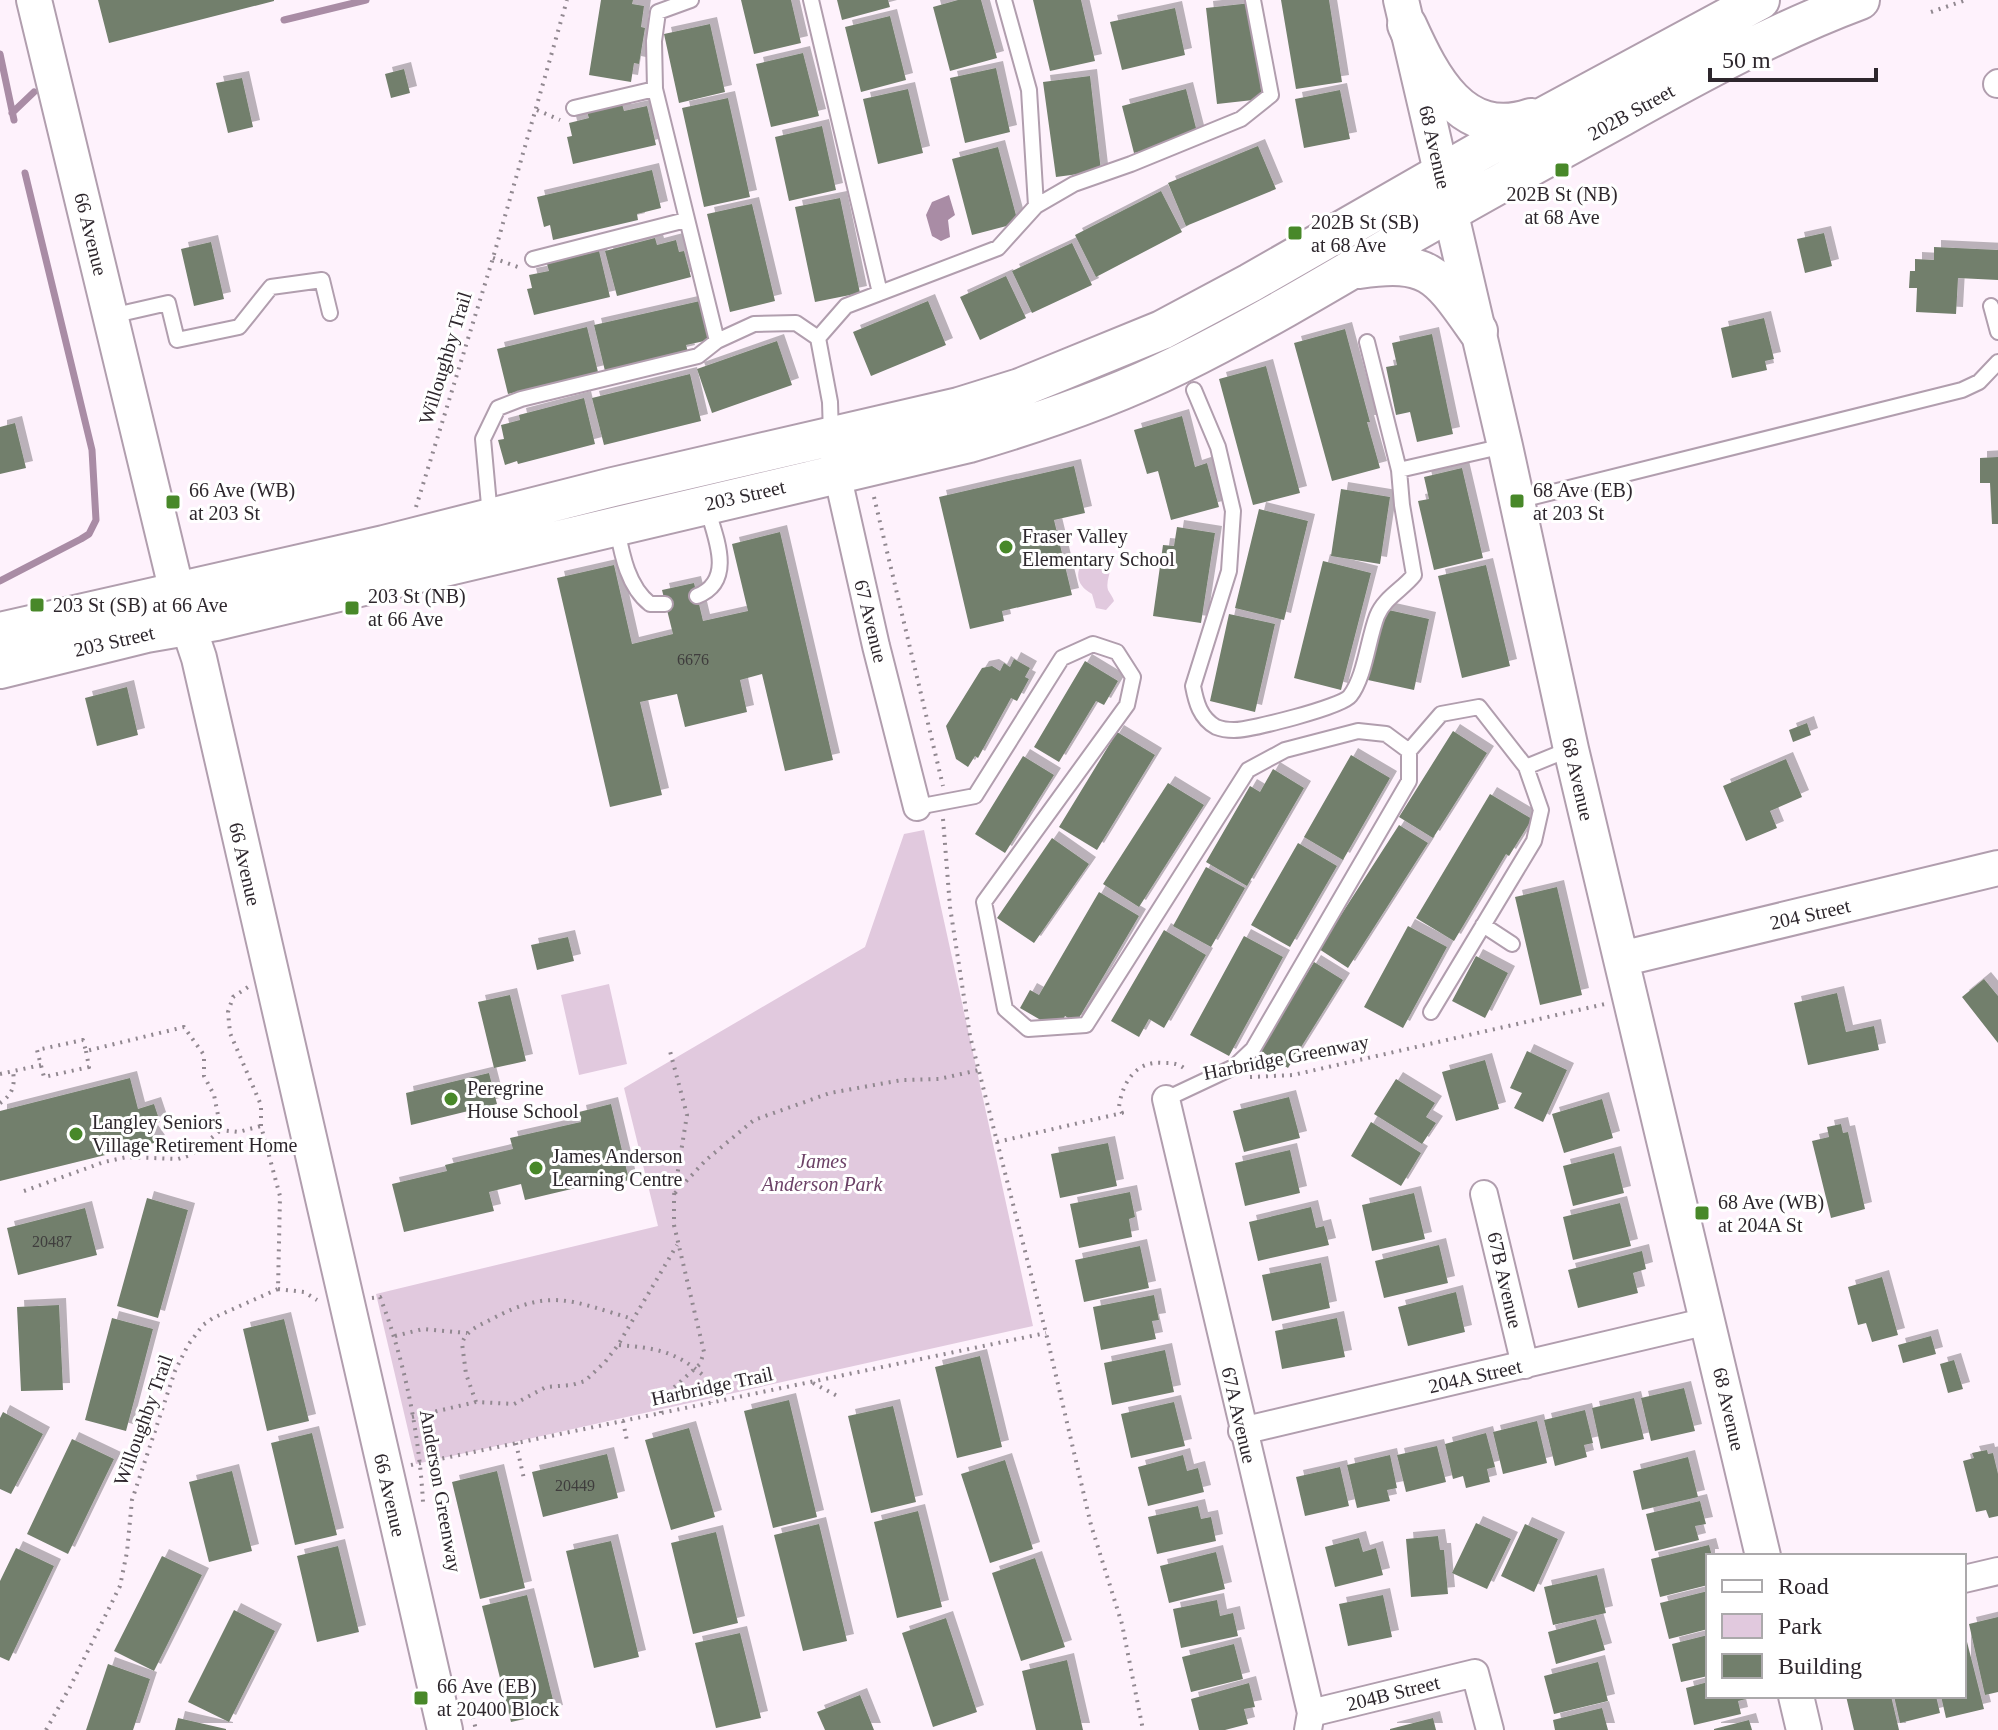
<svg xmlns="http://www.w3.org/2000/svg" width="1998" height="1730" viewBox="0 0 1998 1730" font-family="'Times New Roman',serif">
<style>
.green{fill:#e1c9de}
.water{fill:#a98ca5}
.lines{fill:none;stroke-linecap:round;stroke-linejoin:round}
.stream{stroke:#a98ca5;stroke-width:7}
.building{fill:#727f6c;filter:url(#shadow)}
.service-casing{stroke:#b19eae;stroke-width:18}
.minor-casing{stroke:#b19eae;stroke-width:30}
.tertiary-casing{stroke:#b19eae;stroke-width:38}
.secondary-casing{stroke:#b19eae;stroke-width:42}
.path{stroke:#918890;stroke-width:4;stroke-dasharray:2 6;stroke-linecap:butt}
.service{stroke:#fff;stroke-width:14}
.minor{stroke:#fff;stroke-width:26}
.tertiary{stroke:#fff;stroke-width:34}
.secondary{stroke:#fff;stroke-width:38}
.poi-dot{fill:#488829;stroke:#fff;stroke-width:3}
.labels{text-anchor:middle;stroke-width:6;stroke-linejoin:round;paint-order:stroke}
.number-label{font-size:16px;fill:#3f3d3d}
.street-label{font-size:20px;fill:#2e272d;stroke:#fff}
.poi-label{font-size:20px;fill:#2e272d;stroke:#fff;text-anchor:start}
.park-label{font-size:20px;font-style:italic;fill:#6c4267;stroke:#fff}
</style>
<defs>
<filter id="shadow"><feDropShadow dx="7" dy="-7" stdDeviation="0" flood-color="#0004"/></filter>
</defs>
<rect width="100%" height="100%" fill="#fef2fc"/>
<path class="green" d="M1096,558C1121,564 1104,576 1108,590C1110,594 1113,597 1114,601L1106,610L1096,608L1092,594C1079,587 1074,576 1082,563Z
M924,830L1033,1326L416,1464L376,1294L658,1226L624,1088L865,947L904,834Z
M609,984L627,1064L579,1075L561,995Z"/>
<path class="water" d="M949,195L955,215L948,220L950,237L941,241L932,236L926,215L932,202Z"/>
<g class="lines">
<path class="stream" d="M284,20L366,0
M0,54L14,120
M12,113L34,92
M0,581L81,539L89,534L96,520L92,450L25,173"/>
</g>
<path class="building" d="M98,0H274V1L109,43Z
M601,0H633L632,4L644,6L641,27L645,28L639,64L634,63L631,82L589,75Z
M741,0H791L801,43L754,54Z
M837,0H888L890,7L842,20Z
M958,0H981L997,58L950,71L933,7Z
M1033,0H1081L1095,61L1050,71Z
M1281,0H1329L1342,82L1296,89Z
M1251,3L1262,99L1217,104L1206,8Z
M1175,8L1185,55L1122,70L1110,22Z
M890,16L906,80L861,92L845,27Z
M710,24L725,92L679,103L664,34Z
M803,53L819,116L771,127L756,64Z
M996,68L1010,132L965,143L950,78Z
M404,69L410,93L391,98L385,74Z
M1090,76L1101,171L1056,177L1043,82Z
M242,78L253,127L228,133L216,83Z
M908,89L923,153L878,164L863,99Z
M1186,89L1198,136L1134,153L1122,106Z
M1340,90L1350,139L1304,148L1295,99Z
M728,98L750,197L704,207L682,108Z
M622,104L624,111L647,106L656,145L573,164L567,137L572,136L569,123L589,118L587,112Z
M822,126L836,190L789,201L775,137Z
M1258,146L1276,189L1186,226L1168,183Z
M998,147L1018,223L972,235L952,159Z
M652,170L661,208L637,214L638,220L553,240L550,225L544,227L537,197Z
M1161,191L1182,232L1096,277L1075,235Z
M840,198L860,293L815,302L795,207Z
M752,204L775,301L730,312L707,214Z
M1824,233L1832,266L1805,273L1797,239Z
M655,238L657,245L676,240L679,252L684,251L691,277L617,296L605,251Z
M211,242L224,299L194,306L181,249Z
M1072,243L1092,285L1032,313L1012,271Z
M1934,247L1998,250V280L1958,278L1956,314L1916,312L1917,288H1909L1910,271H1915V259L1934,260Z
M599,251L610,297L534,315L527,289L532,288L529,275L549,271L547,264Z
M1006,276L1026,318L980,340L960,297Z
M700,301L709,340L686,345L688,352L605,371L594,325Z
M928,301L946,345L871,376L853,332Z
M1764,318L1774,359L1765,361L1767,370L1732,378L1721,328Z
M587,327L598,372L508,394L497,349Z
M1345,329L1370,422H1367L1380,468L1332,481L1294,343Z
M1432,334L1453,434L1417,442L1410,412L1396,415L1386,367L1397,365L1392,343Z
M777,341L792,385L712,413L697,369Z
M1266,366L1300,493L1253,505L1219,379Z
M690,374L701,421L604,445L592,398Z
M584,398L595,444L518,464L517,461L505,465L498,440L504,439L501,425L520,420L519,415Z
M1182,416L1195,467L1207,463L1219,507L1171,520L1158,471L1147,474L1134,430Z
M15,423L26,468L0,474V427Z
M1998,457V524H1992L1990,483H1980V458Z
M1074,466L1085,513L1054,520L1072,595L1002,611L1004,621L970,629L939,497Z
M1462,468L1483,558L1434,570L1418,501L1429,499L1424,477Z
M1341,489L1390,497L1380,564L1331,556Z
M1259,509L1308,521L1284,620L1235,608Z
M1177,527L1215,533L1201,623L1153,616L1163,545L1174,546Z
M780,532L833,760L785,771L762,674L740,680L747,712L685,727L677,694L640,702L662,795L610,807L557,578L614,565L632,644L673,634L662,590L694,583L703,621L748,611L732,544Z
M1323,561L1371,573L1341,690L1294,678Z
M1486,565L1510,666L1462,678L1438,576Z
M1384,609L1429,619L1414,690L1368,680Z
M1229,614L1275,624L1255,712L1210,701Z
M1014,659L1030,668L1025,677L1029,679L1017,701L1011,698L978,758L975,756L968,767L956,759L946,726L982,668L992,666L1000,671L1004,663L1010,667Z
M1085,661L1118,681L1104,705L1096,701L1059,762L1034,747Z
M127,687L138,735L97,746L85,698Z
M1807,723L1811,735L1793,742L1789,730Z
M1453,731L1487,753L1433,838L1399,817Z
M1117,732L1155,755L1097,850L1059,827Z
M1351,755L1390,778L1343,860L1304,837Z
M1023,756L1054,775L1005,853L975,834Z
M1786,759L1802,797L1770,811L1777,828L1746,841L1723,786Z
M1273,769L1304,788L1247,886L1206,862L1250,786L1260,792Z
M1168,783L1204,805L1139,907L1103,884Z
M1490,794L1532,819L1509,856L1506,854L1454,941L1416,918Z
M1399,825L1428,843L1348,968L1319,949Z
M1052,838L1089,864L1034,943L997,918Z
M1298,843L1337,866L1290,947L1251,925Z
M1206,867L1245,888L1211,947L1173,926Z
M1557,887L1582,995L1540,1005L1515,897Z
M1099,892L1139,916L1076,1023L1065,1016L1061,1024L1054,1020L1051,1026L1020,1008L1030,990L1039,995Z
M1408,926L1447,947L1403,1028L1364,1007Z
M1164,930L1206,955L1164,1028L1149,1019L1139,1037L1111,1021Z
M1244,936L1283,957L1229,1056L1190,1035Z
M568,937L574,961L537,970L531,945Z
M1476,956L1508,973L1485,1018L1452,1001Z
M1314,962L1343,980L1288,1068L1259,1050Z
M1984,979L1998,996V1043L1962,997Z
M1837,993L1846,1032L1874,1026L1879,1050L1808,1065L1794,1003Z
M510,995L526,1061L494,1068L478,1002Z
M1527,1051L1567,1070L1543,1122L1514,1108L1522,1093L1510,1088Z
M1485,1060L1499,1109L1456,1121L1442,1072Z
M489,1073L497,1104L411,1125L406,1093Z
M130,1078L138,1109L154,1104L160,1122L146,1125L158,1142L0,1181V1111Z
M1396,1079L1435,1103L1426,1117L1436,1123L1422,1144L1374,1114Z
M1289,1097L1300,1138L1244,1152L1233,1111Z
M1602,1099L1613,1138L1564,1153L1552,1114Z
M611,1104L629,1180L599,1188L597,1183L525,1200L521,1184L489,1192L494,1211L404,1232L392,1184L447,1171L445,1165L513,1149L510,1138L581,1122L579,1112Z
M1371,1122L1421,1153L1401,1186L1351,1156Z
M1841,1124L1843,1133L1848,1132L1865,1209L1831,1218L1812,1141L1829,1137L1827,1127Z
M1108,1143L1117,1186L1060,1198L1051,1154Z
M1290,1150L1300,1193L1245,1206L1235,1163Z
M1614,1153L1624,1193L1573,1206L1563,1166Z
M1130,1192L1135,1217L1129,1219L1132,1237L1079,1248L1070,1204Z
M1414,1193L1425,1239L1372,1251L1362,1205Z
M147,1198L188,1210L158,1318L117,1306Z
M1620,1203L1631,1246L1573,1260L1563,1217Z
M1311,1207L1316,1228L1324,1226L1329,1245L1258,1261L1249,1222Z
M85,1208L97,1255L18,1275L7,1228Z
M1439,1245L1448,1283L1384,1298L1375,1261Z
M1140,1246L1149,1288L1084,1302L1075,1260Z
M1642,1251L1646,1269L1633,1273L1638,1293L1578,1308L1568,1270Z
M1321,1263L1330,1308L1272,1321L1262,1275Z
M1882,1277L1898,1335L1872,1342L1866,1323L1858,1325L1848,1287Z
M1456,1292L1465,1332L1408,1346L1398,1307Z
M1154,1295L1159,1320L1152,1321L1156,1339L1101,1350L1093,1307Z
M59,1305L63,1390L21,1391L17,1307Z
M112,1318L153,1329L126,1431L85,1420Z
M1337,1318L1345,1357L1282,1369L1275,1331Z
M284,1319L309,1421L267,1431L243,1329Z
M1931,1336L1936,1354L1903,1363L1898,1345Z
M1165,1350L1174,1392L1112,1405L1104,1363Z
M980,1356L1002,1447L957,1458L935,1367Z
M1954,1360L1963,1389L1948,1393L1940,1364Z
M1684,1388L1695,1431L1651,1441L1641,1398Z
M1634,1398L1644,1439L1601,1449L1592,1408Z
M789,1400L817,1517L773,1528L744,1411Z
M1174,1402L1185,1446L1131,1458L1121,1414Z
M893,1406L916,1502L871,1513L848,1416Z
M1585,1410L1593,1443L1584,1445L1587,1457L1555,1466L1544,1420Z
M3,1412L43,1434L11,1494L0,1489V1418Z
M1537,1421L1547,1463L1503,1474L1493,1432Z
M689,1428L715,1517L671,1530L645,1440Z
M312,1433L337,1535L295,1545L271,1443Z
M1486,1433L1495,1467L1487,1469L1490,1482L1466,1488L1463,1476L1453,1479L1445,1444Z
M72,1439L114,1459L68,1554L27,1534Z
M1437,1446L1446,1482L1406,1492L1397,1455Z
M1987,1450L1988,1454L1993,1453L1998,1474V1516L1989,1518L1986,1510L1976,1512L1963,1461L1974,1458L1972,1453Z
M607,1454L618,1498L543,1517L532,1472Z
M1183,1455L1187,1471L1198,1468L1204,1492L1148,1506L1138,1467Z
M1390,1455L1397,1488L1387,1490L1390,1501L1357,1508L1347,1465Z
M1688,1457L1698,1497L1642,1510L1633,1471Z
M1005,1460L1033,1549L990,1563L961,1474Z
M1340,1467L1349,1506L1305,1516L1296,1477Z
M232,1471L252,1551L209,1562L189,1482Z
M497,1471L525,1588L480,1599L452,1482Z
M1700,1501L1706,1524L1695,1526L1699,1540L1655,1551L1646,1514Z
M1198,1506L1201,1519L1211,1517L1216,1541L1157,1554L1148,1517Z
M918,1511L942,1607L897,1618L874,1522Z
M1476,1523L1511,1539L1487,1589L1452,1573Z
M819,1524L847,1641L803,1651L774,1535Z
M1525,1524L1558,1539L1534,1592L1501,1576Z
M716,1532L738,1623L693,1634L671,1543Z
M1438,1536L1440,1550H1444L1448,1594L1411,1597L1406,1539Z
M1359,1538L1363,1552L1376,1548L1383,1575L1335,1587L1325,1547Z
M611,1541L639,1657L594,1668L566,1551Z
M1709,1545L1712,1556H1708V1585L1660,1597L1651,1559Z
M338,1546L359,1632L317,1642L297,1556Z
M16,1548L54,1566L9,1661L0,1657V1581Z
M1216,1552L1225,1589L1169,1603L1160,1566Z
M162,1556L202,1575L154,1671L114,1651Z
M1035,1558L1065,1647L1021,1661L992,1573Z
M1597,1575L1606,1613L1553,1625L1544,1587Z
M1708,1591V1629L1669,1639L1660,1603Z
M527,1595L556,1712L511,1722L482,1606Z
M1383,1595L1392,1637L1348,1646L1339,1604Z
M1217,1600L1220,1616L1233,1613L1238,1636L1181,1648L1173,1609Z
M234,1610L275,1631L229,1722L188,1702Z
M1998,1617V1692L1985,1695L1969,1624Z
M946,1618L977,1712L933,1727L902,1633Z
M1596,1619L1605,1650L1556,1664L1548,1632Z
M1964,1630L1984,1709L1946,1718L1941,1696H1964Z
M740,1633L761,1718L716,1728L695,1643Z
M1708,1635V1676L1681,1682L1672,1644Z
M1234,1644L1243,1679L1191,1692L1182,1657Z
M1067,1660L1083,1730H1036L1022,1671Z
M1598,1662L1608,1701L1554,1714L1544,1676Z
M108,1664L150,1679L133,1730H86Z
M1708,1682V1696H1745L1746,1699L1738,1701L1741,1714L1694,1725L1686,1688Z
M1249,1683L1255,1707L1244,1709L1248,1724L1225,1730H1199L1191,1699Z
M860,1695L874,1730H825L817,1712Z
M1846,1696H1891L1899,1730H1854Z
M1894,1696H1936L1940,1713L1900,1723Z
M1602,1708L1608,1730H1555L1553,1720Z
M178,1718L226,1729V1730H175Z
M1433,1718L1436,1730H1390V1729Z
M1749,1720L1752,1730H1714V1729Z"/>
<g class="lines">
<defs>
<path id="service" d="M691,0L658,12L654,41L655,89L717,341
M811,0L880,293
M1004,0L1029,90L1036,206
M574,108L655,89
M533,259L686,220
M1991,306L1998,332
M111,316L168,303L177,340L239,327L271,287L322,280L330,313
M1194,390L1218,447L1233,511L1229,571L1193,686C1196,702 1200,718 1216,727C1221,729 1229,730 1234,730C1250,730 1342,707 1350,696C1365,677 1368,639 1377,616C1384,598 1403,589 1414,575L1402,505L1399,470L1367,342
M831,435L830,402L818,338L846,306L998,248L1036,206L1074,184L1131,164L1241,119L1271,95L1253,0
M1399,470L1504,446
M1517,501L1962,390L1979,382L1998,362
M490,516L483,439L498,408L521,399L698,356L717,341L754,324L796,323L818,338
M617,529C622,555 628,587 650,604H665
M697,596C736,581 715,536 706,505
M1409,751L1441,714L1479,707L1526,767L1541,810L1534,841L1431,1012
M1526,767L1570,749
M917,807L975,796L1062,658L1093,644L1117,652L1133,677L1127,705L984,902L1005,1009L1028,1029L1086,1025L1248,770L1285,750L1358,731L1386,734L1409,751V781L1253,1049L1234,1067L1166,1099
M1483,925L1512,944"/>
<path id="minor" d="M1997,84L1998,83
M834,460L876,646L917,807
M1166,1099L1311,1713L1308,1730
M1484,1194L1525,1365
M1242,1431L1708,1321
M1964,1579L1998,1571
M1475,1673L1490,1730
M1311,1713L1475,1673"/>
<path id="tertiary" d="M34,0L177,592L199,658L445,1730
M1401,0L1505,446L1571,749L1763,1556
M1621,959L1998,868
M1796,1696L1804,1730"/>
<path id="secondary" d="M1407,25C1431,78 1462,141 1531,118
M1359,269C1430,258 1439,276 1478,331
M0,632L384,545L613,487L959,407L1020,388L1162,330L1250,283L1482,150L1760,0
M0,669L146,633L216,621L969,443C1041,422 1111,398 1178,365C1259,325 1337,278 1415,232C1483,192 1552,155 1621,117C1698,74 1777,31 1860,0"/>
</defs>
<use href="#service" class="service-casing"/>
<use href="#minor" class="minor-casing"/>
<use href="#tertiary" class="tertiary-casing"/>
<use href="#secondary" class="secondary-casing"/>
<path class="path" d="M1931,12L1966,0
M537,110L560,120
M493,258L518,267
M874,497L943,786
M416,507L493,258L567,0
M943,819L950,907L970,1036L1046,1333L1091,1525L1122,1624L1143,1730
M86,1051L89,1067L44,1077L37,1050L83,1040L86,1051L184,1027L204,1055V1076L214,1095L221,1130L238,1132L261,1126
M0,1074L41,1065
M1250,1077L1293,1075L1605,1004
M0,1103C13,1094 15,1086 13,1071
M997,1142L1122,1113L1119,1107C1122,1083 1136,1060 1163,1063C1172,1063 1179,1063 1186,1070
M24,1191L104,1162L127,1157L178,1159L191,1155L221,1130
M675,1193L706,1160L754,1120L830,1093L902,1080L939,1079L979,1070
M278,1289L304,1292L317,1300
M372,1298L380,1297C405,1361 419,1433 423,1502
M395,1336L423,1329L467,1333
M619,1345C655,1348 676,1351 704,1376L711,1403
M813,1383L841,1398
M476,1402L466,1374L462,1343C467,1330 478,1326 490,1320C551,1287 571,1301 633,1319
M661,1413L660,1400L700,1364L704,1352L674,1225V1195L687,1115L670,1051
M412,1417L476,1402L514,1404L546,1387L572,1385L585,1381L605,1362L618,1345L677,1245
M623,1421L627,1441
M516,1443L524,1479
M411,1465L1046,1333
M471,1709L476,1730
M46,1730L70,1687L120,1586L127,1552L132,1500L175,1371L188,1345L203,1325L213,1318L278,1289L280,1196L261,1126V1105L230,1033L228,1012L233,997L248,987"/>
<use href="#service" class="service"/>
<use href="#minor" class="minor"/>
<use href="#tertiary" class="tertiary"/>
<use href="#secondary" class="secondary"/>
</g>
<g class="poi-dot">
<rect x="1554" y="162" width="16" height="16" rx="4"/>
<rect x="1287" y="225" width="16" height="16" rx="4"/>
<rect x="1509" y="493" width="16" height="16" rx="4"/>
<rect x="165" y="494" width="16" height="16" rx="4"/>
<circle cx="1006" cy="547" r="8"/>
<rect x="29" y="597" width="16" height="16" rx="4"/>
<rect x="344" y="600" width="16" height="16" rx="4"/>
<circle cx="451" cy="1099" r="8"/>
<circle cx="76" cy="1134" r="8"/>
<circle cx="536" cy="1168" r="8"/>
<rect x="1694" y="1205" width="16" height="16" rx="4"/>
<rect x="413" y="1690" width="16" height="16" rx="4"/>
</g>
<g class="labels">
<g class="number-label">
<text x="693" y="665">6676</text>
<text x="52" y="1247">20487</text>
<text x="575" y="1491">20449</text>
</g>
<g class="street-label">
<text transform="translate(1631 112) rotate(-29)" y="7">202B Street</text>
<text transform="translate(1435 147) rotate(77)" y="7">68 Avenue</text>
<text transform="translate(91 234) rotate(76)" y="7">66 Avenue</text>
<text transform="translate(445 358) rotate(-73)" y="7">Willoughby Trail</text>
<text transform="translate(745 495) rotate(-13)" y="7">203 Street</text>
<text transform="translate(871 621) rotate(76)" y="7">67 Avenue</text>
<text transform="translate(114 641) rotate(-13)" y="7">203 Street</text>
<text transform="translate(1578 779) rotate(77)" y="7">68 Avenue</text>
<text transform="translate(245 864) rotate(77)" y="7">66 Avenue</text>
<text transform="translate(1810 914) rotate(-13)" y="7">204 Street</text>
<text transform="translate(1286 1057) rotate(-11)" y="7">Harbridge Greenway</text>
<text transform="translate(1505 1280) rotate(77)" y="7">67B Avenue</text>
<text transform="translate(1475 1376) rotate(-13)" y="7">204A Street</text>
<text transform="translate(712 1386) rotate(-12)" y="7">Harbridge Trail</text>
<text transform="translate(1729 1409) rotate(77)" y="7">68 Avenue</text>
<text transform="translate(1239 1415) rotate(77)" y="7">67A Avenue</text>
<text transform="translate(143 1420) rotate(-70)" y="7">Willoughby Trail</text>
<text transform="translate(441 1491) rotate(80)" y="7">Anderson Greenway</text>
<text transform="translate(390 1495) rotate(77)" y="7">66 Avenue</text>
<text transform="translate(1393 1693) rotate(-14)" y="7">204B Street</text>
</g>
<g class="poi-label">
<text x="1562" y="201" text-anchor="middle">202B St (NB)<tspan x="1562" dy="23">at 68 Ave</tspan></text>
<text x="1311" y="229">202B St (SB)<tspan x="1311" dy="23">at 68 Ave</tspan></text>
<text x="189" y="497">66 Ave (WB)<tspan x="189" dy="23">at 203 St</tspan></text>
<text x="1533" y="497">68 Ave (EB)<tspan x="1533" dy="23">at 203 St</tspan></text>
<text x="1022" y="543">Fraser Valley<tspan x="1022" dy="23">Elementary School</tspan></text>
<text x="368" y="603">203 St (NB)<tspan x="368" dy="23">at 66 Ave</tspan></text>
<text x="53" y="612">203 St (SB) at 66 Ave</text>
<text x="467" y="1095">Peregrine<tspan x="467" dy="23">House School</tspan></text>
<text x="92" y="1129">Langley Seniors<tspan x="92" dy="23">Village Retirement Home</tspan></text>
<text x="552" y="1163">James Anderson<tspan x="552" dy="23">Learning Centre</tspan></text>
<text x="1718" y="1209">68 Ave (WB)<tspan x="1718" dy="23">at 204A St</tspan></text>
<text x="437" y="1693">66 Ave (EB)<tspan x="437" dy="23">at 20400 Block</tspan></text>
</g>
<g class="park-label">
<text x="822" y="1168">James<tspan x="822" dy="23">Anderson Park</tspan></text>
</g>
</g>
<rect x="1706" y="1554" width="260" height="144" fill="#ffffff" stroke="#aba9ab" stroke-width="2"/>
<rect x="1722" y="1580" width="40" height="12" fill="#ffffff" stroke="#aba9ab" stroke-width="2"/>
<text x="1778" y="1594" font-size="24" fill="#2e272d">Road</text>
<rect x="1722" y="1614" width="40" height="24" fill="#e1c9de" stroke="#aba9ab" stroke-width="2"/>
<text x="1778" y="1634" font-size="24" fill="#2e272d">Park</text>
<rect x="1722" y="1654" width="40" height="24" fill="#727f6c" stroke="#aba9ab" stroke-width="2"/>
<text x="1778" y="1674" font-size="24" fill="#2e272d">Building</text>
<path d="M1710 68v12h166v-12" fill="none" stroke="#2e272d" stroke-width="4"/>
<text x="1722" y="68" font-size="24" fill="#2e272d" stroke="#ffffff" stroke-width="6" paint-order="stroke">50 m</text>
</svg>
